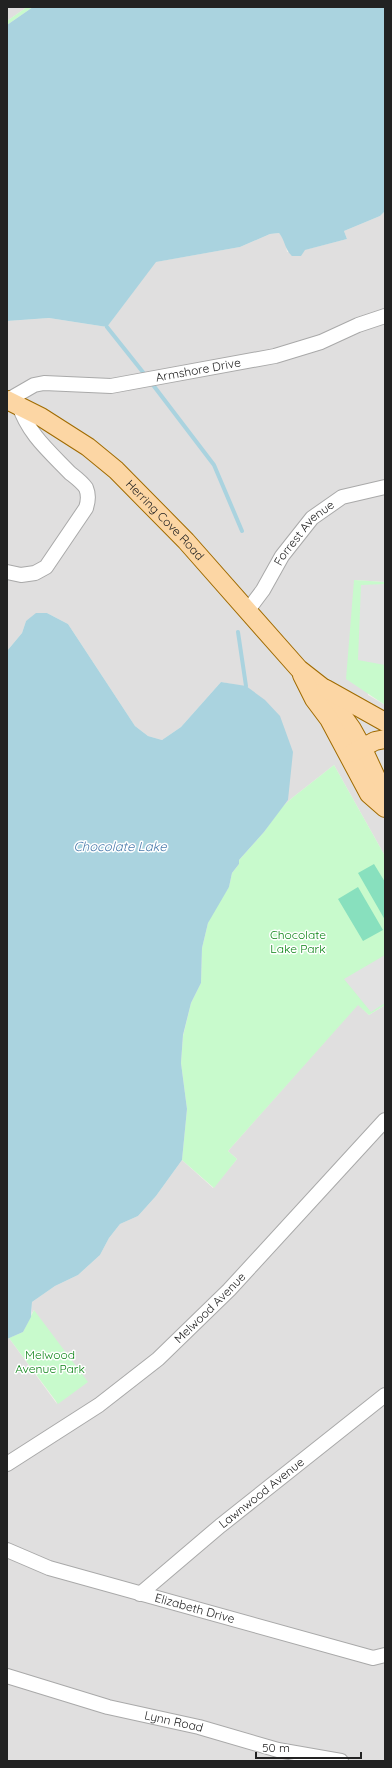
<svg xmlns="http://www.w3.org/2000/svg" width="392" height="1768" viewBox="0 0 392 1768" font-family="Quicksand,sans-serif">
<style>
.residential{fill:#e0dfdf}
.park{fill:#c8facc}
.pitch{fill:#88e0be}
.parking{fill:#e2e2e2}
.water{fill:#aad3df}
.lines{fill:none;stroke-linecap:round;stroke-linejoin:round}
.stream{stroke:#aad3df;stroke-width:4}
.minor-casing{stroke:#a9a9a9;stroke-width:16}
.major-casing{stroke:#a06b00;stroke-width:20}
.minor{stroke:#fff;stroke-width:14}
.major{stroke:#fcd6a4;stroke-width:18}
.labels{text-anchor:middle;stroke-width:3;stroke-linejoin:round;paint-order:stroke}
.street-label{font-size:12px;fill:#222;stroke:#fff}
.park-label{font-size:12px;fill:#0c8416;stroke:#fff}
.water-label{font-size:13px;font-style:italic;fill:#4a7aab;stroke:#fff}
</style>
<rect width="100%" height="100%" fill="#f2efe9"/>
<path class="residential" d="M7,7H27L7,21Z
M385,211V582L354,580L368,695L385,705V856L334,765L292,798L281,808L288,800L232,684L221,682L181,727L162,740L148,736L135,726L68,624L47,613L26,621L22,633L7,651V321L49,318L107,327L155,262L240,247L270,234L279,233L285,240L287,252L304,250L347,239L344,231L380,216Z
M358,1004L369,1015L385,1005V1761H7V1339L9,1338L57,1404L34,1310L32,1313V1302L55,1286L78,1275L100,1255L109,1238L120,1224L138,1216L156,1196L182,1160L213,1188L237,1159L228,1151Z"/>
<path class="park" d="M27,7H33L7,25V21Z
M354,580L385,582V705L346,679Z
M334,765L385,856V1005L369,1015L358,1005L228,1151L237,1159L214,1188L182,1160L187,1109L181,1063L183,1036L191,1003L201,983L202,948L208,923L213,911L229,887L232,873L239,864V860L264,832L281,808L292,798Z
M34,1310L88,1382L58,1404L9,1338L23,1332Z"/>
<path class="pitch" d="M374,864L385,882V920L358,873Z
M358,887L383,930L363,941L338,899Z"/>
<path class="parking" d="M385,584V665L358,660L361,585Z
M385,955V1003L371,1012L344,979Z"/>
<path class="water" d="M33,7H385V211L380,216L344,231L347,239L305,250L301,256H292C285,250 285,240 279,233L270,234L240,247L156,262L107,327L49,318L7,321V25Z
M36,613H47L68,624L135,726L148,736L162,740L181,727L221,682L246,686L265,700L280,716L293,752L288,800L264,832L239,860V864L232,873L229,887L208,923L202,948L201,983L191,1003L183,1035L181,1063L187,1109L182,1160L156,1196L138,1216L120,1224L109,1238L100,1255L78,1275L55,1286L32,1302L31,1317L23,1332L7,1339V651L22,633L26,621Z"/>
<g class="lines">
<path class="stream" d="M107,327L146,376
M150,381L214,465L242,531
M238,632L246,686"/>
<defs>
<g id="minor">
<path id="s1" d="M8,400L34,385L44,383L111,386L275,356L321,342L358,325L385,316"/>
<path d="M7,572L21,575L35,573L46,567L86,508C88,502 89,495 86,488C82,482 75,477 70,473C50,452 28,434 19,405"/>
<path id="s2" d="M248,610L263,590L282,556L312,518L342,497L385,487"/>
<path id="s3" d="M7,1464L99,1405L158,1359L229,1290L385,1120"/>
<path id="s4" d="M7,1550L49,1568L373,1658L385,1655"/>
<path id="s5" d="M140,1594L220,1526L385,1395"/>
<path id="s6" d="M7,1676L108,1707L199,1727L278,1750L341,1761"/>
</g>
<g id="major">
<path id="s7" d="M7,400L41,417L88,447L116,470L186,541L299,669L322,687L352,729L362,747L381,788L385,802"/>
<path d="M302,675L314,699L329,719L369,794L385,808"/>
<path d="M326,689L385,722"/>
<path d="M352,753L375,741L385,739"/>
</g>
</defs>
<use href="#minor" class="minor-casing"/>
<use href="#major" class="major-casing"/>
<use href="#minor" class="minor"/>
<use href="#major" class="major"/>
</g>
<g class="labels">
<g class="street-label">
<text dy="4" stroke="none"><textPath href="#s1" startOffset="196">Armshore Drive</textPath></text>
<text dy="4" stroke="none"><textPath href="#s7" startOffset="200">Herring Cove Road</textPath></text>
<text dy="4" stroke="none"><textPath href="#s2" startOffset="96">Forrest Avenue</textPath></text>
<text dy="4" stroke="none"><textPath href="#s3" startOffset="257">Melwood Avenue</textPath></text>
<text dy="4" stroke="none"><textPath href="#s5" startOffset="158">Lawnwood Avenue</textPath></text>
<text dy="4" stroke="none"><textPath href="#s4" startOffset="197">Elizabeth Drive</textPath></text>
<text dy="4" stroke="none"><textPath href="#s6" startOffset="173">Lynn Road</textPath></text>
</g>
<g class="park-label">
<text x="298" y="939">Chocolate<tspan x="298" dy="14">Lake Park</tspan></text>
<text x="50" y="1359">Melwood<tspan x="50" dy="14">Avenue Park</tspan></text>
</g>
<g class="water-label">
<text x="120" y="851">Chocolate Lake</text>
</g>
</g>
<rect width="392" height="1768" fill="none" stroke="#222222" stroke-width="16"/>
<path d="M256 1752v6h105v-6" fill="none" stroke="#222222" stroke-width="2"/>
<text x="262" y="1752" font-size="12" fill="#222222" stroke="#ffffff" stroke-width="3" paint-order="stroke">50 m</text>
</svg>
